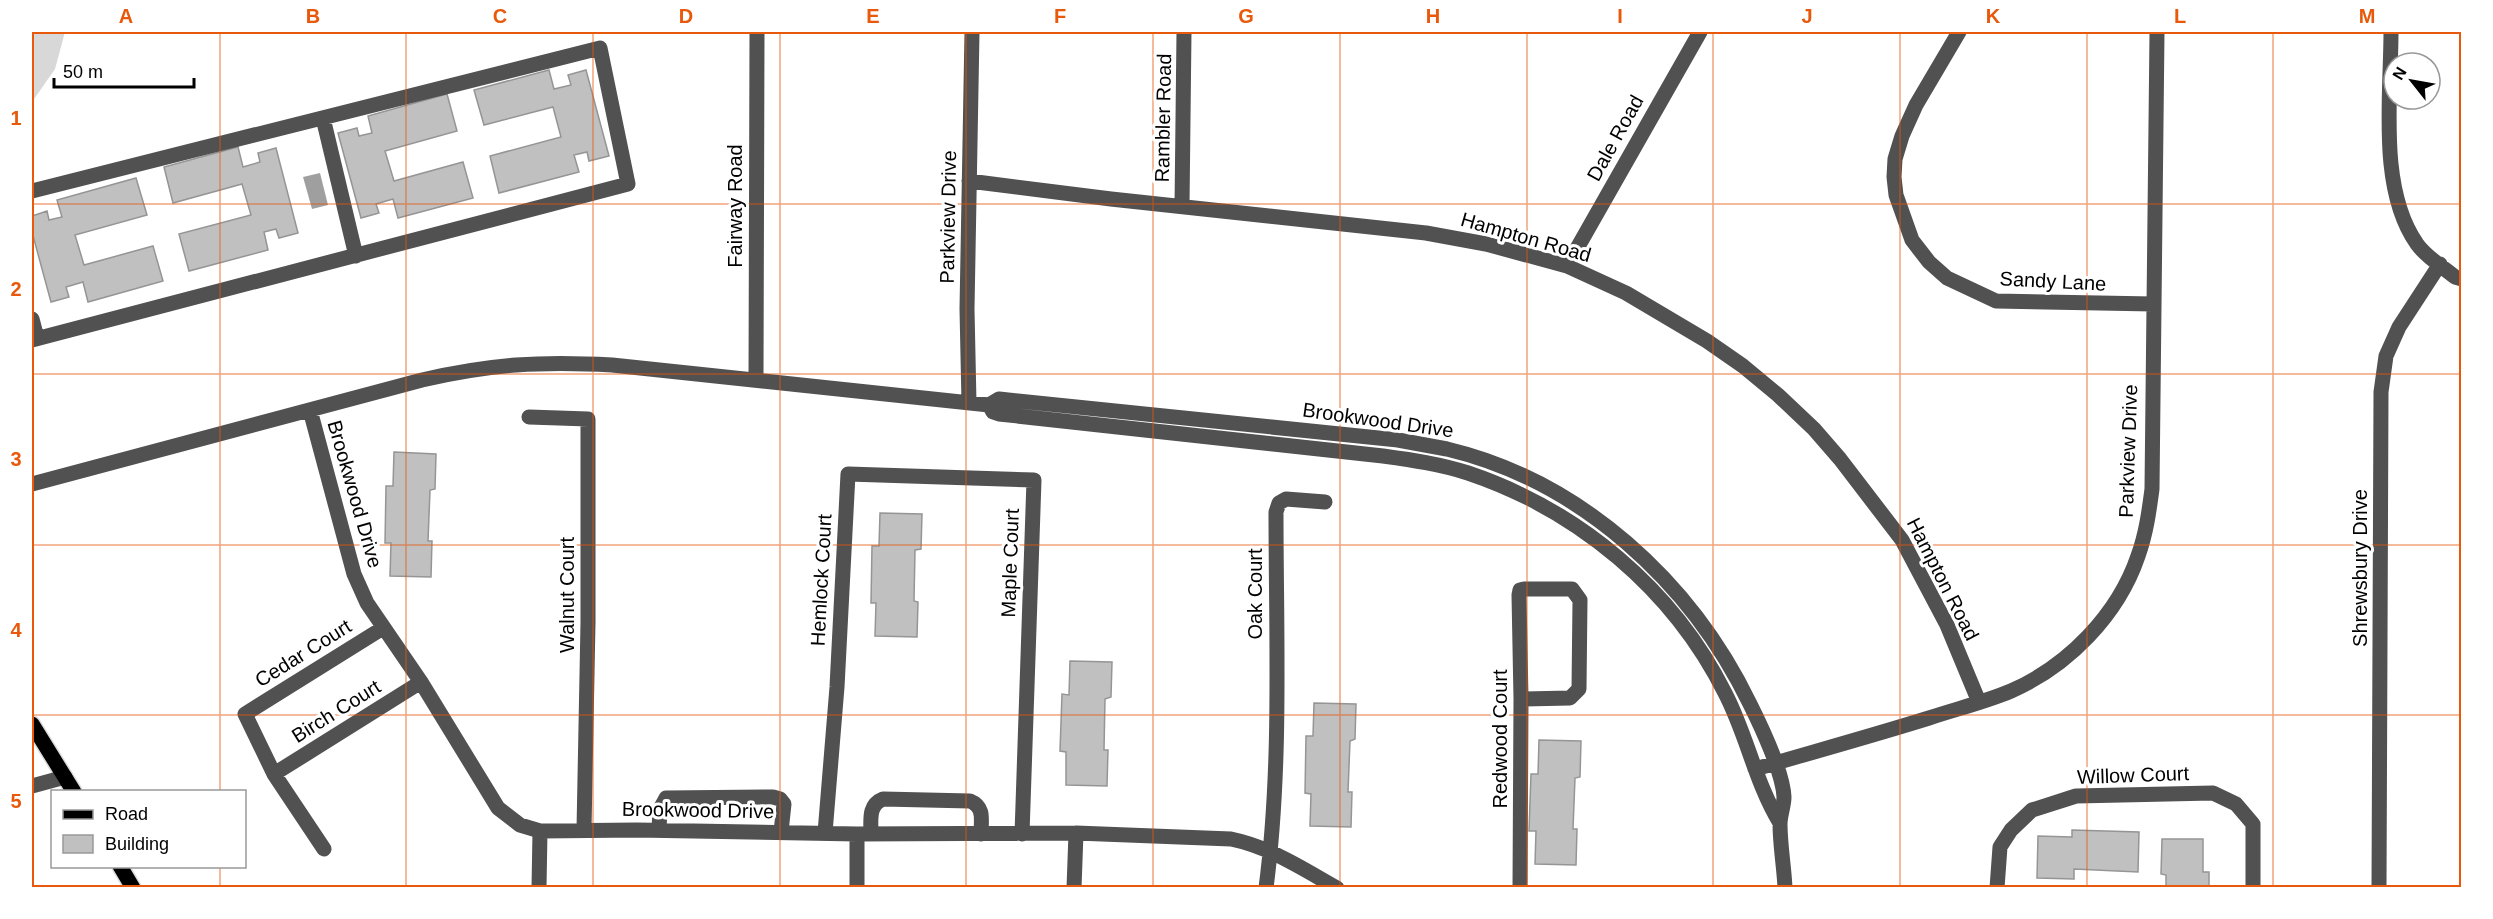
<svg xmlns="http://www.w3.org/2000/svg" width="2493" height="919" viewBox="0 0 2493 919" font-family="Arial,sans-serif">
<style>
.green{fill:#d8d8d8}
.water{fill:#9f9f9f}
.building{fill:#c0c0c0;stroke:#959595;stroke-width:1.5}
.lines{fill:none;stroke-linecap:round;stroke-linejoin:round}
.major-casing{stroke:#dbdbdb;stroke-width:18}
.minor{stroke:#515151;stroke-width:15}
.major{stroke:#000;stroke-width:15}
.grid{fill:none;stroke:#e8590c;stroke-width:1.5;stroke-opacity:0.55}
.labels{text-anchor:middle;stroke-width:6;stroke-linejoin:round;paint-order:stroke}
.street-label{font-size:20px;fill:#000;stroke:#fff}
.neatline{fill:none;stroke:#e8590c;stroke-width:2}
.grid-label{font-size:20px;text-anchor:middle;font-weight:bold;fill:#e8590c}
</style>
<rect width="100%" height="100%" fill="#fff"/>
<path class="green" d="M32,32H65L55,69L32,102Z"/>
<path class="water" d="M320,173L328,205L312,209L303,177Z"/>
<path class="building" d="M549,70L554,89L571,85L568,75L586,70L609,156L589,161L587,152L574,155L579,172L499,193L490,156L561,137L553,107L484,125L474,90Z
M447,94L457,131L385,151L394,181L463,162L473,198L398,218L393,199L376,204L379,213L361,218L338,133L357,128L359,136L372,133L368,116Z
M238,147L243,167L260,162L258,153L276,148L298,233L279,238L276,229L264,232L268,250L189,271L179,234L251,215L242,184L173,203L164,167Z
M136,178L147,215L75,235L84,265L153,246L163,281L88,302L83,282L66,287L69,297L51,302L32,232V216L47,211L49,220L62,217L57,200Z
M394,452L436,454L435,489L430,490L428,541H432L431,577L390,576L391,543H385L386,486H393Z
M880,513L922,514L921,549L915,550L914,601L918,602L917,637L875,636L876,603H871L872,546H879Z
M1070,661L1112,662L1111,697L1105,699L1104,750H1108L1107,786L1066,785V752L1060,751L1062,694L1069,695Z
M1314,703L1356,704L1355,739L1350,741L1348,792H1352L1351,827L1310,826L1311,794L1305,793L1306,736H1313Z
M1539,740L1581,741L1580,777L1575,778L1573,829H1577L1576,865L1535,864L1536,831H1529L1531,774H1538Z
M2072,830L2139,832L2138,872L2074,869V879L2037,878L2038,836L2072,837Z
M2162,839H2203V872H2209V888H2166V875L2161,874Z"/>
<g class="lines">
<defs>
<path id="major" d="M32,724L74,792
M120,866L133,888"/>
</defs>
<use href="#major" class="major-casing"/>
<path class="minor" d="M1959,32L1916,105L1902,136L1895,159L1894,177L1896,195L1912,240L1929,262L1947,278L1996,301L2153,304
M2391,32C2391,96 2378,189 2417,244C2426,257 2443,267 2455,277L2462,279
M323,118L356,256
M969,181L1111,199L1426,233L1486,244L1567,266L1626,293L1707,341L1743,366L1778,395L1814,429L1840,459L1902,540L1947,625L1979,702
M32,191L600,48L628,184L32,340
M1182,206L1184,32
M1567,266L1700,32
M32,319L37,338
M756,380L757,32
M969,403L967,309L972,32
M989,405L993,412L999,414L1383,456C1412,460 1440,464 1468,473C1578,510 1673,589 1725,693C1747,735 1755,782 1780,823
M310,410L354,574L367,603L421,682L498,808L520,825L540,831L637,830L857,834L1076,833L1231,839C1270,847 1303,869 1337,888
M529,417L588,419V622L584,830
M32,484L422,380C491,364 541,361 612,365L989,405L999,399L1398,440C1414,443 1431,446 1447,449C1581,481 1691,582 1750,704C1761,726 1783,773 1784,797C1784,806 1780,815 1780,824C1780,845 1784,866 1785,888
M1755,769C1813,752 1871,736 1929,718C1956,709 1985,702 2011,691C2068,666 2118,615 2138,556C2146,534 2149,512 2152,489L2157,32
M274,774L421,682
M32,786L65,777
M659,830L660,809L666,798L773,797L780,799L784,804L781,832
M825,833L837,687L848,474L1034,480L1022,834
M857,834V888
M871,834C871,820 868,805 883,799L970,801C985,807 981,820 981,834
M324,849L274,774L245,714L383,628
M539,888L540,831
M1074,888L1076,833
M1266,888C1282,765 1276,635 1276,512L1279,503L1286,499L1325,502
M1520,888L1521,699L1519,595L1520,590L1524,589H1572L1580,600L1579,689L1570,698L1521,699
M1997,888L2000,847L2011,830L2032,810L2076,796L2213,793L2236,804L2253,824V888
M2379,888L2381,392L2386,356L2399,327L2440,264"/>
<use href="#major" class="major"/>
</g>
<path class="grid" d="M220,32V792M406,32V888M593,32V888M780,32V888M966,32V888M1153,32V888M1340,32V888M1527,32V888M1713,32V888M1900,32V888M2087,32V888M2273,32V888M32,204H2462M32,374H2462M32,545H2462M32,715H2462M220,866V888"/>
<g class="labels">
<g class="street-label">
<text transform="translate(1163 118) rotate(-89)" y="7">Rambler Road</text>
<text transform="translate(1615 138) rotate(-61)" y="7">Dale Road</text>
<text transform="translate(735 206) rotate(-90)" y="7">Fairway Road</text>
<text transform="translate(948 217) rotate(-89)" y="7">Parkview Drive</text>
<text transform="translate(1526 237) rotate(16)" y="7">Hampton Road</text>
<text transform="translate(2053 281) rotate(3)" y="7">Sandy Lane</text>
<text transform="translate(1378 420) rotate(8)" y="7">Brookwood Drive</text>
<text transform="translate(2128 451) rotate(-88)" y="7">Parkview Drive</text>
<text transform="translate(355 494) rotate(74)" y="7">Brookwood Drive</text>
<text transform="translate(1010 563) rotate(-88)" y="7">Maple Court</text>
<text transform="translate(2360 568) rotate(-90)" y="7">Shrewsbury Drive</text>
<text transform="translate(1943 579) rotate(63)" y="7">Hampton Road</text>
<text transform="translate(821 580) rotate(-87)" y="7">Hemlock Court</text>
<text transform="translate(1255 594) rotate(-90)" y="7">Oak Court</text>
<text transform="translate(567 595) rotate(-90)" y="7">Walnut Court</text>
<text transform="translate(303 653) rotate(-32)" y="7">Cedar Court</text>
<text transform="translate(336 711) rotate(-32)" y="7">Birch Court</text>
<text transform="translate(1500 739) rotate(-90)" y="7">Redwood Court</text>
<text transform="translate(2133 775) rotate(-2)" y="7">Willow Court</text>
<text transform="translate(698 810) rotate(1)" y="7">Brookwood Drive</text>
</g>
</g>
<rect width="2493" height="919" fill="none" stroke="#ffffff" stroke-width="66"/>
<rect x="51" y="790" width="195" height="78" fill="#ffffff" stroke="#999999" stroke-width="1.5"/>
<rect x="63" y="810" width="30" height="9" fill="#000000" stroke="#999999" stroke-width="1.5"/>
<text x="105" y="820" font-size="18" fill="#000000">Road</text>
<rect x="63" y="835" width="30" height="18" fill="#c0c0c0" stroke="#999999" stroke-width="1.5"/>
<text x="105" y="850" font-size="18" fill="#000000">Building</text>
<g transform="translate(2412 81) rotate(301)"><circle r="28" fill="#ffffff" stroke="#999999" stroke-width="1.5"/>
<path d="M0-4.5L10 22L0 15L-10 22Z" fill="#000000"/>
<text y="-9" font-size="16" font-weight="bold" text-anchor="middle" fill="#000000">N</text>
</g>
<path d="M54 78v9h140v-9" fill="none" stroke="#000000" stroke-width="3"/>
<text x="63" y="78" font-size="18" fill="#000000" stroke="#ffffff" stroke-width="4.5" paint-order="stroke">50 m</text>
<rect x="33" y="33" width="2427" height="853" class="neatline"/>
<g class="grid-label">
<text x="126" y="23">A</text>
<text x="313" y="23">B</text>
<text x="500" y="23">C</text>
<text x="686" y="23">D</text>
<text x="873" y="23">E</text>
<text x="1060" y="23">F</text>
<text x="1246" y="23">G</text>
<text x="1433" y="23">H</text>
<text x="1620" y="23">I</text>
<text x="1807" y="23">J</text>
<text x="1993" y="23">K</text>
<text x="2180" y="23">L</text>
<text x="2367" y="23">M</text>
<text x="16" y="125">1</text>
<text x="16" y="296">2</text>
<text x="16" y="466">3</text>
<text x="16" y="637">4</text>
<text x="16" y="808">5</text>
</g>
</svg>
